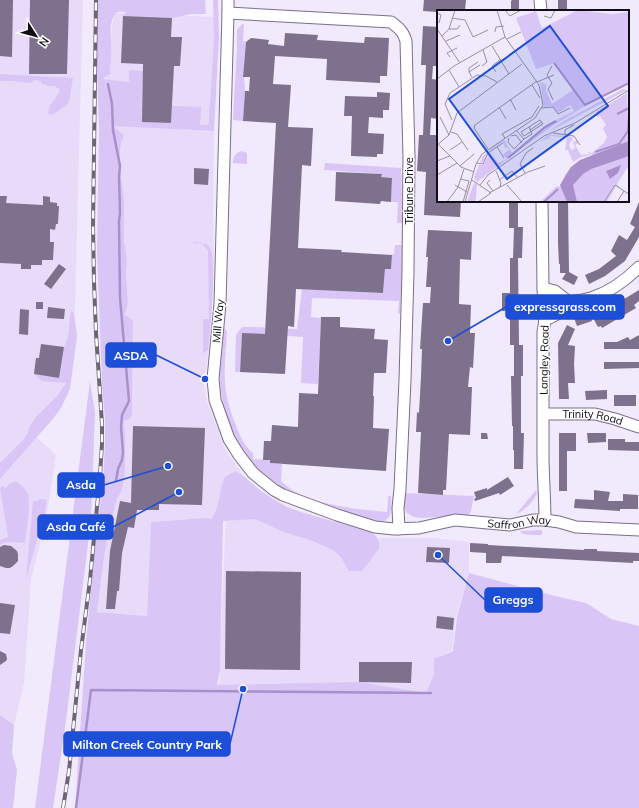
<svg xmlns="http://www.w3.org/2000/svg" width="639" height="808" viewBox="0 0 639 808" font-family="Mulish,sans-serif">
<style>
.built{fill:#e8dbfa}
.green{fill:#dac6f6}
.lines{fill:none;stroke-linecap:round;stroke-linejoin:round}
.stream{stroke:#aa90cb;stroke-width:2.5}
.building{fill:#7d718d}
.minor-casing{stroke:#7a6e8a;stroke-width:13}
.minor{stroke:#fff;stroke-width:11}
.rail-casing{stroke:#6c6674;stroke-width:4}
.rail{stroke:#fff;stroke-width:2.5;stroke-dasharray:8;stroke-linecap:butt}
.labels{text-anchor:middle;stroke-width:3;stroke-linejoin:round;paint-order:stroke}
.street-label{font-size:11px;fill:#110d17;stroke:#fff}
.inset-river{fill:none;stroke:#aa90cb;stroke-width:2}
.inset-road{fill:none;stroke:#9791a0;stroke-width:1}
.view{fill:#1d4ed8;fill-opacity:0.15;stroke:#1d4ed8;stroke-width:2}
.inset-edge{fill:none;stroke:#110d17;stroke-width:2}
.leader{fill:none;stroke:#1d4ed8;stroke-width:1.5}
.callout-dot{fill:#1d4ed8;stroke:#fff;stroke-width:1.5}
.callout{fill:#1d4ed8;stroke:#1d4ed8;stroke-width:1.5}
.callout-label{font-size:12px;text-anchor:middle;font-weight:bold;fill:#fff}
</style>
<rect width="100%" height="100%" fill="#f1e9fc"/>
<path class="built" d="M0,0H83L75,306L72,358L64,387L32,433L56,455L46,519L31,579L24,683L14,725L0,715Z
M114,13L216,17L212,130L115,124L106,75Z
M112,125L214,131L213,215L214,259L211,329L204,385L207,401L226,451L244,477L212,519L203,518L151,522L147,616L97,612L104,557L109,530L117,499L120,496L122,490L126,465L124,421L130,419L132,414L133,320L128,317L125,312L128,303L126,274L127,259L124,240V198L119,162L121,144L123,135Z
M265,503L365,541L381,538H434L469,542V573L456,617L452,650L442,656L435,658L434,674L426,693L219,686L226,511Z"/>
<path class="green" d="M97,0H205L206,14H192L172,18L122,16L126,12C107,7 111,35 111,45C112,55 110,64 110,74L103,79L129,82V70L143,71L142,122L171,123L172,106L201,107L200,125H209V108L210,105L214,38L213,0H218L219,37L214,131L113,126L124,135L121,144L119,162L124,198V240L127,259L126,274L128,303L125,314L128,317L133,320L132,414L130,419L124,421C125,439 129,486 117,499L109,530L104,557L97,612L147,616L151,522L203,518L212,519L217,508L222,484L225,477L231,473L236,472L241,474L261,491L275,500L287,507L301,512L370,532C377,535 380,541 379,549L362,571H349L340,556L333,550L313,541L284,532L255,519L223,521L220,669L217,685L359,682L426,693L434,674V658L442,656L453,651L457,617L469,573L555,596L586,603L611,619L639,626V808H75L86,642L97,527L103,482L105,442V420L102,384L97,251L99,127L97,72Z
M242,24H244L243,41L246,42L243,76L244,77L245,91L243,121L233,120L237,47V30Z
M0,74L73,78L69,102L67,105L52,115L48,114L50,105L55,99L60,90L55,86H48L41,83V81L33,80V82L30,83L10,81H0Z
M242,151L247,153V164L233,163C233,156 235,153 242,151Z
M325,163L401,168L403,223H397L398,202H391L392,178L381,177V174L324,170Z
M194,242C201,242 206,243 210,248C217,257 210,335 208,350L203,353V319H209L208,251L202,243H193Z
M395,245H403L400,314L398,313L399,301L312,298L311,317L321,318L318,384L301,383L303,337L242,333L240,372H235L236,335L240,329L243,327H253L297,329L302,289L383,293L385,269H391L392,255L394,254Z
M551,293L561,300V303L555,310L551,311L549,309V294Z
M71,310L74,314L77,336L76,344L70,389L61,408L52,420L0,479V463L23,440L28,433L29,427L36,417L57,396L66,383L42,381L34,374L59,378L64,347L68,337Z
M222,326L227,331C226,350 223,373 226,392C228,405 233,418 238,431C241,438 246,448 253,453V459L270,460V463L282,464L281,481L282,482C286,485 290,489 295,492C323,506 355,509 387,512L388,497L389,496H391C391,506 394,519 381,522C361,516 342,511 322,505C316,502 308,501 302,498C281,488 256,471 243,452C236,441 231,428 227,416C224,408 222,400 221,392C218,370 221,348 222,326Z
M90,381L95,412L91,520L66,721L53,808H35Z
M15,481C21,484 26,489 28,495C31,505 26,532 25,543C16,543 7,540 0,545V540L8,537L0,488L2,486L6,488L9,484Z
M536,490L537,494C532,503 526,509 517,514V513Z
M404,493L474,496L471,511L469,515L421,518L414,517L407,513L404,508Z
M39,499L47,500L45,513L26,579L33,501H38Z
M541,530L542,531V535H529L521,533V531Z
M0,715L14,725L12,753L17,770L13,808H0Z"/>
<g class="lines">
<path class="stream" d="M108,84L112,104L113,130L120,166L119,177L120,213L119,221L120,298L129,401L122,415L121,427L123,452L122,460L118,469L116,481
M76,808L91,690L431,693"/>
</g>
<path class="building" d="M0,0H13L12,57L0,56Z
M30,0H69L67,74H29Z
M424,0H466L465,11L438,12L423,11Z
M512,0H519V11H511V1Z
M558,0H567V11H558Z
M123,16L172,18L171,37H182L180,66H174L171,123L142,122L143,64L121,63Z
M423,26L438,27V66H433L432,79L438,80V119L431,118L430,135H438V201H461L460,217L424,215L426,172L417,171L419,135H423L426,65H421Z
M285,33L318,35L317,40L364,43L365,37L389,38L387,76H380V83L326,80L327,59L275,56L273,84L291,85L288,127L313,128L311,166L302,165L298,248L342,250L341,252L392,255L391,269H385L383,293L296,289L294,327L288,326L285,374L240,372L242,333L265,334L276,123L243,121L245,91H249L250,77H243L246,42L251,38L269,40L268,44L284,46Z
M377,92L390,93L389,110H383V118L369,117L368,133L384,134L383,154H377V157L351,156L352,116H344L345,96L377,97Z
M194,168L209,169L208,185L194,184Z
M336,172L382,174L381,177L392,178L391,202L381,201L380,204L335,201Z
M0,196H7L6,203L43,205V196L50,197V202L57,203V206H59L58,224H56L55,230L50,229V242H54L53,260H42V265H31V269H21V264L0,263Z
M509,201H518V227H523L522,258H513L514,228H509Z
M558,201H568L569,272L578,277L574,285L562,279L566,273H560V264H559L558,244Z
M639,202V237L625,261L605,276L589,284L585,275L599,269L616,256L611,251L619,235L627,240L635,227L630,224Z
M428,230L472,232L471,260L460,259L459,304L471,305L470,333H475L473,368L470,367L468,387H472L470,435L449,434L446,490H443V495L418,493L421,432H416L417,412L419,413L421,377L422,349H420L423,303H430L431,287H426L428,257H426Z
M510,258H518L519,345H523V376H521V433H524L523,469H514V450H513V426H512L511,376H514V345H510V311H502V293H510Z
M59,264L66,269L51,289L44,284Z
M639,290V301L634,305L636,308L602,328L601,326L598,327L593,318Z
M36,302H43V309H36Z
M48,307L65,309L64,319L47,318Z
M20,309L29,310L28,335L19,334Z
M589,313L592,321L577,326L574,318Z
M321,317H340V327L375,329L374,339L388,340L386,373H374L373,396H374L373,428L389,429L386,471L270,463V460H263L264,441H271L272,425L298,427L299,393L318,394Z
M567,325L575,329L568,345L575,346L574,364L575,383H568L569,399H559L558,343Z
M639,335V349H604V342H617L628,337L630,340Z
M41,344L64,347L59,378L34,374L36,358H39Z
M604,362H639V368L604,369Z
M607,390V399L586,400L585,391Z
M614,395H636V406H614Z
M133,426L205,428L202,505L159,504V510H137L134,528L128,527L122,553L119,591H117L115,609H106L110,551L120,501L131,503Z
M481,433H487L488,439H481Z
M559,433H576V451H567V491H559Z
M587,433H606V442L588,443Z
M608,439H625V442H639V451L608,450Z
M508,477L514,486L500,495L499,493L475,501L474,499L476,498L474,492L487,488V490Z
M594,490L610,492L608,501H623V494L638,495V509H620V511L574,508L575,499L594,500Z
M470,543L488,544V545L584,550V549H597V551L639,553V561H633V563L502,556L501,563H486V553L470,552Z
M4,545L11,546L17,551L18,554V561L13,566L10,568H6L0,566V547Z
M427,547L450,548L449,563L426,562Z
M226,571L301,572L300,670L225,669Z
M0,603L15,605L10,634L0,633Z
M437,616L454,618L453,630L436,628Z
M0,651L6,654L7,659L6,661L0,665Z
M359,662H412L411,683L359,682Z"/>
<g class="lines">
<defs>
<g id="minor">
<path id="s1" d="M228,0V13L220,304L213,379L215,400L229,439L239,455L253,473L274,490L283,495L337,515L375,527L394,529L419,528L455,520L510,525L533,520H545L559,522L576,527L639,530"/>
<path d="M540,0L541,11"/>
<path d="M228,13L391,22C399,28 403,31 406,41L409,156L408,271L405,380L400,489L398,508L399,529"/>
<path d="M542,201L543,288L545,320L543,332C543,373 543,414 543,455C543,476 545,498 545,520"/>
<path d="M543,288L555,291L569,302"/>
<path d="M545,320C556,315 562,312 569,302C576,301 584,300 591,298C610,292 625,281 639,267"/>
<path id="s2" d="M544,414H595L615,419L639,427"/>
</g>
</defs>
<use href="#minor" class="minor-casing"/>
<use href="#minor" class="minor"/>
<defs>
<path id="rail" d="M63,808L69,771L81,650L90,580L100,476L102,444V424L96,333L94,282L93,226L96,0"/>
</defs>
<use href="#rail" class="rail-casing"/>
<use href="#rail" class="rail"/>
</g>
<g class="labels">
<g class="street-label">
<text transform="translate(409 191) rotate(-90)" y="4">Tribune Drive</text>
<text transform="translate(218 321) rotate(-85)" y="4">Mill Way</text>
<text transform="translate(544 360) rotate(-89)" y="4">Langley Road</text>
<text dy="4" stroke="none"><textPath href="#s2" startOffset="49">Trinity Road</textPath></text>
<text dy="4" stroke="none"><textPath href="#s1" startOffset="764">Saffron Way</textPath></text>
</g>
</g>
<g transform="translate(437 10)">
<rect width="192" height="192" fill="#f1e9fc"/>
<path d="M141,0L174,4L192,2V73L166,85L115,116L40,172L37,168L42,155H46L53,142L61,153L70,149L66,145L72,140L70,137L68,138L66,132L51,142L46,152L43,153L45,147L55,138L67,130L75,143L110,115L137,101L133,95L121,103L115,96L107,97L103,72L109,74V81L115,94L136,80L118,53L99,59L79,8L99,1L105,18ZM186,79L190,80L109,123L127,111ZM190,83L192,135L160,148L154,144L150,146L144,147L136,152L131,140H128L130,127L112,126L114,131L112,128L102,132L112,125L132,126L136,128L132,135L134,140L138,138L135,130L137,132L140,130L142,133L138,135L144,145L153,144L150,142L155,143L167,133L170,127L166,118L169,115L163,106L160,107L159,102ZM192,137V155L180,174L185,180L179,176L170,192H135L131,171ZM157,146L158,148L136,164L133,192H103L120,176L123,177L128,165L134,157ZM37,173L40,174L39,189L37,192H30Z" fill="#dac6f6"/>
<path d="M192,131V146L154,159L146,164L136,175L140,192H130L123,175L134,157L143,150ZM184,155L181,163L173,169L169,161Z" fill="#aa90cb"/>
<path class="inset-river" d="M117,53L148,95L192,73M180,104L192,98M158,142L182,134L191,121L192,107M71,148L108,117L119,111M107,192L121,179"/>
<path class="inset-road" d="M60,0L68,27M68,0L73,6L84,0M0,3L4,5L2,13M107,6L114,8L118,0M15,8L28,10L36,27L51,20M0,19L23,53M12,19H20L23,15M58,22L59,17L67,16M5,26L12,19L18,0M70,29L84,22M9,31L23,25M55,36L72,64M13,47L10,43L20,38M45,56L50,52L46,40M115,56L110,65L115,73L111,79L116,90M12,60L22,77M32,62V58L41,52M59,62L55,56L64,49M35,67L32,62L43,55M0,69L17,56L68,27M100,72L117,65M95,75L103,88M73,89L79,100M62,97L69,109M105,98L116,97L121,104L133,98M3,107L12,125M15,110L8,94L13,83L40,65L49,66L60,72M103,110L106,114L87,126L84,122ZM79,120L87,129L95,124L92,117M93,120L105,112M14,122L20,124L31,140M116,123L137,126L143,135M128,125V120L137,115M74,126L79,125L85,133M68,128L65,124L95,107L102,96M72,128L71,132L77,139L87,129M1,134L24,157L37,162M0,135L12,125L20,103L85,54M60,137L67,148M51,139L37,118L38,115L100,71M13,140L25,132M0,151L13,146M40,153L46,154L51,143L66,133M23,156L37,144M59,161L64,173L63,177M88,163L83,154L89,143L96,138M0,165L20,153M23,169L32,171L26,192M35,170L54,183L41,192M53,170L50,173L56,181M62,170L75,161L81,168M18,175L30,182M43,175L51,165L107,126L138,113L192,80M70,175L85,192M52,183L91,162L108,156M10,192L21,177L27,159M28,192L39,154L45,144L98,108L106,95L102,75L68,27M167,192L178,175L187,181M180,192L187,181L192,184"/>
<path class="view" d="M113,16L171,96L70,169L12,89Z"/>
<rect width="192" height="192" class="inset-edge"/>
</g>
<path class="leader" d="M448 341L506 307M205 379L156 355M168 466L104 485M179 492L113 527M438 555L485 600M243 689L230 744"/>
<g class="callout-dot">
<circle cx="448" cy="341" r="4"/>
<circle cx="205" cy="379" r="4"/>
<circle cx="168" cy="466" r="4"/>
<circle cx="179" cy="492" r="4"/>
<circle cx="438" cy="555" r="4"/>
<circle cx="243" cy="689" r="4"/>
</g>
<g class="callout">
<rect x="506" y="295" width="118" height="24" rx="4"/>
<rect x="106" y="343" width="50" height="24" rx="4"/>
<rect x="58" y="473" width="46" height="24" rx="4"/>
<rect x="38" y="515" width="75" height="24" rx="4"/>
<rect x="485" y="588" width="57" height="24" rx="4"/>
<rect x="64" y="732" width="166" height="24" rx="4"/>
</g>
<g class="callout-label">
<text x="565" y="311">expressgrass.com</text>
<text x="131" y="360">ASDA</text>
<text x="81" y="489">Asda</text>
<text x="76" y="531">Asda Café</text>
<text x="513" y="604">Greggs</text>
<text x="147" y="749">Milton Creek Country Park</text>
</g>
<g transform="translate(36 36) rotate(126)" stroke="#ffffff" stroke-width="3" paint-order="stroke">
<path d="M0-3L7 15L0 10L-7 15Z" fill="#110d17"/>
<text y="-6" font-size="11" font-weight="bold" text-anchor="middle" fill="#110d17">N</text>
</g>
</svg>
